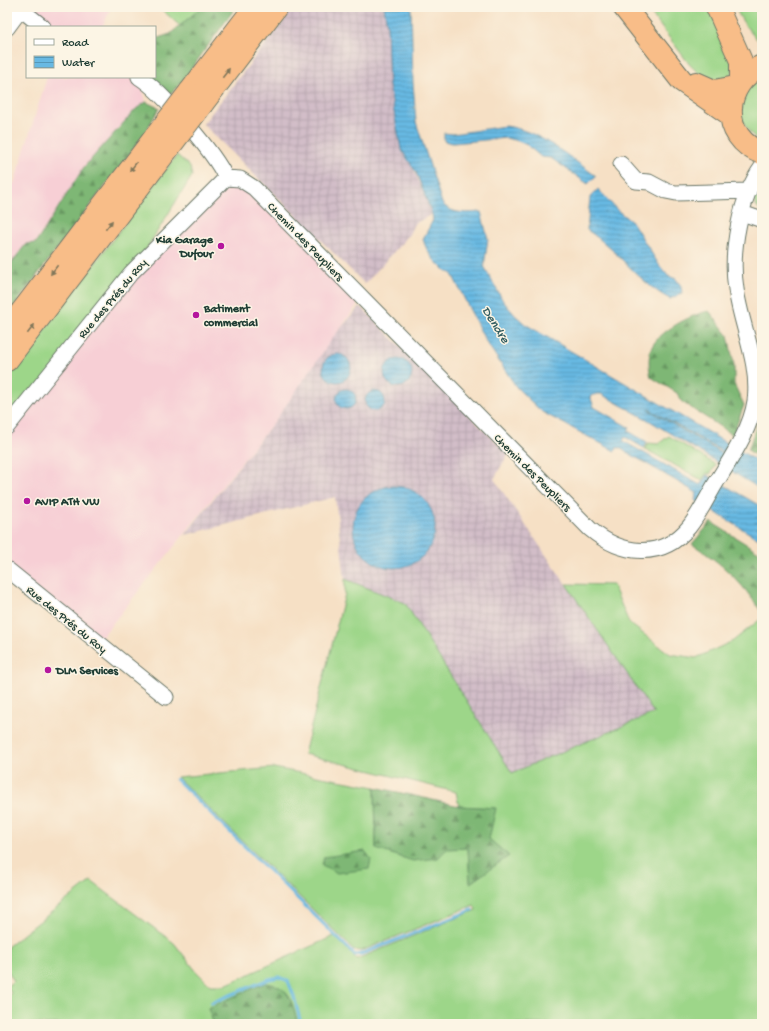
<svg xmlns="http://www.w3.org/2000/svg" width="769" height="1031" viewBox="0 0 769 1031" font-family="'Gochi Hand',sans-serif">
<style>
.built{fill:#f7cfd5}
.industrial{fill:url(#industrial-grid)}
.grass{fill:#9dd689;stroke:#5e8a5e}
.forest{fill:url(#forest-firs);stroke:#4e7a54}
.water{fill:url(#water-rules);stroke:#447b8c;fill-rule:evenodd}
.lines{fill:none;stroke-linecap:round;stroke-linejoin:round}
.stream{stroke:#68b9e3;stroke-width:3}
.minor-casing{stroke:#6a7667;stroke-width:17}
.highway-casing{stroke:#6a7667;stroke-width:24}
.minor{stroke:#fff;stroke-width:15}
.highway{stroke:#f8bd88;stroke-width:22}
.highway-bridge-casing{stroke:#6a7667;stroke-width:24;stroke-linecap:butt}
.highway-bridge{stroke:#f8bd88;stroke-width:22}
.oneway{fill:#81775a}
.poi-dot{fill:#b5179e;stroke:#fcf5e5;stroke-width:1.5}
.labels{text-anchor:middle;stroke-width:3;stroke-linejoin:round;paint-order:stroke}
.poi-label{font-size:12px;font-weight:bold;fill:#1f3d34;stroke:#fcf5e5;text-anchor:start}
.street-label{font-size:12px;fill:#1f3d34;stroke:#fcf5e5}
.water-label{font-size:13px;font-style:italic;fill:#315c60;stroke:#fcf5e5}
</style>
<defs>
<pattern id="industrial-grid" width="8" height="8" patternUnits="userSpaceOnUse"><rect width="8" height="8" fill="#d2bdc8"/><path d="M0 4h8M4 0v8" fill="none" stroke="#b4a3ac"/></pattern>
<pattern id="forest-firs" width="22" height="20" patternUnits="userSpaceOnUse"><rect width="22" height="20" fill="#7eb775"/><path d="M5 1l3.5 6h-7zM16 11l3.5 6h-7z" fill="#679661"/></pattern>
<pattern id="water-rules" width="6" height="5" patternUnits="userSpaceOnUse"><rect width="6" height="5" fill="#68b9e3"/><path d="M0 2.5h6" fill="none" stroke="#5598b9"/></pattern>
</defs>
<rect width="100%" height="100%" fill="#fcf5e5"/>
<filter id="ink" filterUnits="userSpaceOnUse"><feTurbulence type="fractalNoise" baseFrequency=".025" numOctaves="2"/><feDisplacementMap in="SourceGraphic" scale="8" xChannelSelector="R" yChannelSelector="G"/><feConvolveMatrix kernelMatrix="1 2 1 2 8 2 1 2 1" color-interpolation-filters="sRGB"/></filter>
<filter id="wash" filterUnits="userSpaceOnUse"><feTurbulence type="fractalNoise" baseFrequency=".012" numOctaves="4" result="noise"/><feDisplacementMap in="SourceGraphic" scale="16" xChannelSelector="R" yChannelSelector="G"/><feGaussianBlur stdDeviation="0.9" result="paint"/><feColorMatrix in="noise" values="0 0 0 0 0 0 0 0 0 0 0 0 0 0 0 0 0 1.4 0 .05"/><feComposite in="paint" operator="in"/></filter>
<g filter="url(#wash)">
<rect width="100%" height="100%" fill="#f6e0c5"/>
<path class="built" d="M29,7H112L102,27H43Z
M47,77H139L146,102L136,109L84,167L35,243L7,269V182L14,184Z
M234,177L362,298L277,418L97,643L7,569V427L102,308Z"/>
<path class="industrial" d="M294,7H384L387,25L389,85L401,149L413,168L432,214L414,224L408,236L365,284L203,124Z
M360,306L508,454L494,479L654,713L512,773L405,603L345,579L335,497L185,535L277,418L334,336Z"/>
<path class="grass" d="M159,7H202L180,26Z
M646,7H708C716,22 739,59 731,75C729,79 725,80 721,82L703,77L690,65Z
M735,7H762V44C750,33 742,22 735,7Z
M762,76V142C746,134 734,111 744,94C747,87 756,81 762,76Z
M177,155L190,167L192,176L131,273L7,427V379Z
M762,175V213L753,201Z
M669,436L716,465L710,474L707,473L702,480L645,449L648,443L658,444Z
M345,579L405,603L512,773L654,713L566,584L613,585L629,623L670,654L696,658L733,641L762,618V1024H298L289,996L208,1008L214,1024H7V997L11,993L7,986L14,981L7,970V947L91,881L174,943L196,971L210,985H225L334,936L357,959L476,910L474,905L361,951L354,950L177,777L274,768L375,787L376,849L468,848L470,883L508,856L489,839L495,808L459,806L456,792L304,754L345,594Z"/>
<path class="forest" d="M202,7H236L181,83L169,95L152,77H155V39L170,34Z
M146,102L159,108L144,135L7,315V269L26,244L36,243L84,167L136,109Z
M709,311L728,335L734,365V384L744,405L733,435L682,402L677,393L651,377C649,369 648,358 651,349C657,332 692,314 709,311Z
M762,410V460L748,450Z
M711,522L762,554V613C741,581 724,565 692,544Z
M375,787L459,806L496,808L489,839L509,856L470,883L468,848L447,849L438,858L413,861L376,849Z
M365,851L371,859L369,869L337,873L322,865L324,857Z
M265,983C290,985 292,1003 298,1024H214L208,1008Z"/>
<path class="water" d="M384,7H411L413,82L416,122L442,203C452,215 467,213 481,212L488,239L484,266L503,301L515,315L525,324L762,464V490L650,421L601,394H597L590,396L594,407L630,428L628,431L647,442L644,448L625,437L623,441L700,485L707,475L762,507V541L695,500L697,493L618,447L615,451L542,412L517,388L485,340L452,274C438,267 427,254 423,239L433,220L432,214L416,172L401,149L389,85L387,25ZM649,409L723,452V454L649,410Z
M505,126C539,130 569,157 596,176L588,184L551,158L541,157L527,145L518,141L506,138L453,143L444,141V133L453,134Z
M598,189L617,210L633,223L659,265L668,276L676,279L681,286L682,293L670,299C640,284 617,249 587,230L590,197Z
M323 368a14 14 0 1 1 28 0a14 14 0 1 1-28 0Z
M384 373a14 14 0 1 1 28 0a14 14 0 1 1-28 0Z
M336 399a10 10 0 1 1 20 0a10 10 0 1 1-20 0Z
M365 401a10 10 0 1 1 20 0a10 10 0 1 1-20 0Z
M353 527a41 41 0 1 1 82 0a41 41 0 1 1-82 0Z"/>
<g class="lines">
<path class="stream" d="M176,779L355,955L361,954L472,910
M211,1003L269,979L279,977L288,981L294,996L301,1024"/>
</g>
</g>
<g filter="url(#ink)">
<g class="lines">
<defs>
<path id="minor" d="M18,7L43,27
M7,28L21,9
M139,77C162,91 215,154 226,178
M621,164L636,181L649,182L666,191L676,193L749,191
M226,178L240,179L254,188L590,529C621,555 661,561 689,527C701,512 709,493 719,478C733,455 751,428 755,401C760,363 741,326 736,289C730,252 740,197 762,167
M742,213L762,220
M7,427L131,273L226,178
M7,569L166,697"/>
<path id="highway" d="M624,7L682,81L731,115
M717,7L741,61V80
M762,66C722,82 719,138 762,153
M696,83L714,91L736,87
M189,93L255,7
M202,104L276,7
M7,331L156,136
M7,360L170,146"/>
</defs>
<use href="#minor" class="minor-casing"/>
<use href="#highway" class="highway-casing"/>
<use href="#minor" class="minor"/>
<use href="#highway" class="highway"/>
<defs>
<path id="highway-bridge" d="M156,136L189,93
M170,146L202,104"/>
</defs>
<use href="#highway-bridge" class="highway-bridge-casing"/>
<use href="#highway-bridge" class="highway-bridge"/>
</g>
<defs><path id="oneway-solid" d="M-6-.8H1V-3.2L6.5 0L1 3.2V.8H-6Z"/></defs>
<g class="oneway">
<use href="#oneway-solid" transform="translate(226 73) rotate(-53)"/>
<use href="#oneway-solid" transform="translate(133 167) rotate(127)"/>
<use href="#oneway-solid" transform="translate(109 225) rotate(-53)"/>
<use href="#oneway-solid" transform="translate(54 270) rotate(127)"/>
<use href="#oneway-solid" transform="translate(31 329) rotate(-53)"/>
</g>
</g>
<g class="poi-dot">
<circle cx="221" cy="246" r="4"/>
<circle cx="196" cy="315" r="4"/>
<circle cx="27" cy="501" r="4"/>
<circle cx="48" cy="670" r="4"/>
</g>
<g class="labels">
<g class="poi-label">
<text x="213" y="243" text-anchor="end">Kia Garage<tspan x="213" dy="14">Dufour</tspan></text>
<text x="204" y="312">Batiment<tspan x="204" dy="14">commercial</tspan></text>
<text x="35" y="505">AVIP ATH VW</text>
<text x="56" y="674">DLM Services</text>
</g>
<g class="street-label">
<text transform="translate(306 241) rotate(46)" y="4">Chemin des Peupliers</text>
<text transform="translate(112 298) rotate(-50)" y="4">Rue des Prés du Roy</text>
<text transform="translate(533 472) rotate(45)" y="4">Chemin des Peupliers</text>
<text transform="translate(67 619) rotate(39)" y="4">Rue des Prés du Roy</text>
</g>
<g class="water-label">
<text transform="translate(497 324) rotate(58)" y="5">Dendre</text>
</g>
</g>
<rect width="769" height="1031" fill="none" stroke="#fcf5e5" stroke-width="24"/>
<rect x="26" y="26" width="130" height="52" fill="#fcf5e5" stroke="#a4ab9e"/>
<rect x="34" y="39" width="20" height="6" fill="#ffffff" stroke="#a4ab9e"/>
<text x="62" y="46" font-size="12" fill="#1f3d34">Road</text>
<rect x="34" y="56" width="20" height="12" fill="url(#water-rules)" stroke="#a4ab9e"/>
<text x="62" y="66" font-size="12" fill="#1f3d34">Water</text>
</svg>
